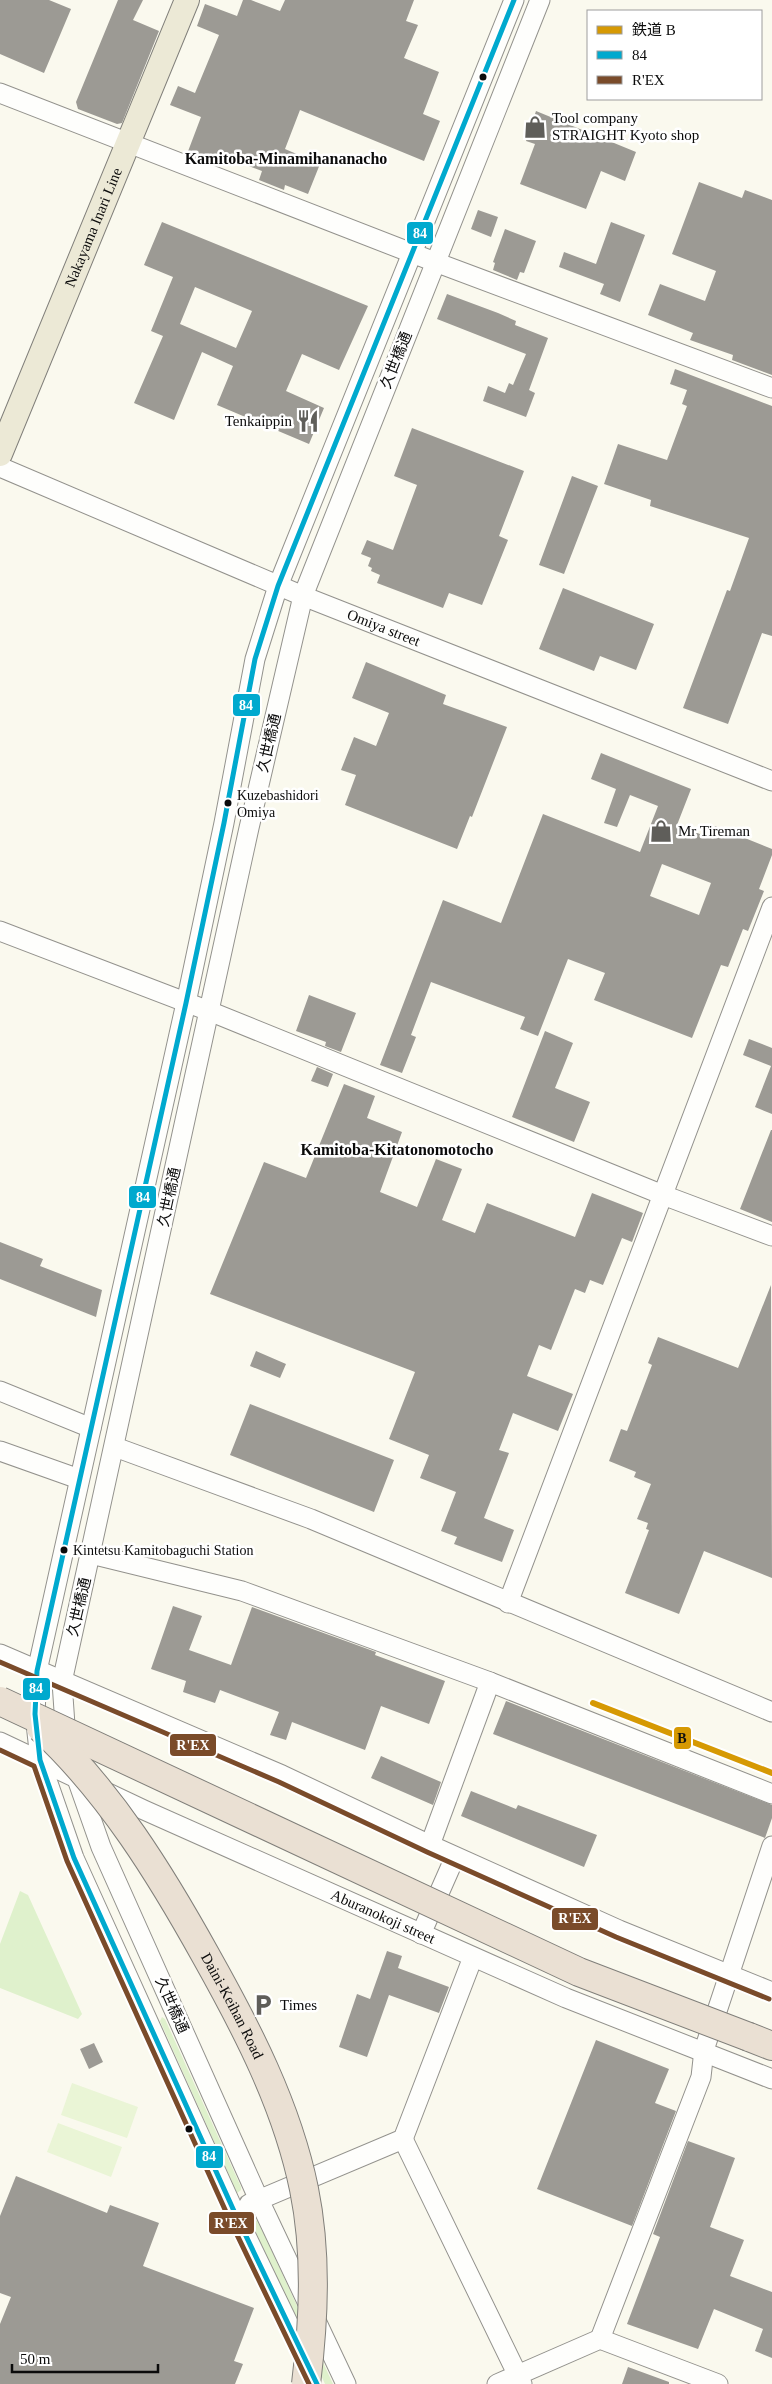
<svg xmlns="http://www.w3.org/2000/svg" width="772" height="2384" viewBox="0 0 772 2384" font-family="'Times New Roman','Noto Sans JP',serif">
<style>
.green{fill:#dff1cc}
.pitch{fill:#eaf5d6}
.building{fill:#9c9a94;fill-rule:evenodd}
.lines{fill:none;stroke-linecap:round;stroke-linejoin:round}
.minor-casing{stroke:#93928d;stroke-width:21}
.major-casing{stroke:#807f7a;stroke-width:26}
.highway-casing{stroke:#807f7a;stroke-width:30}
.minor{stroke:#fefefc;stroke-width:19}
.major{stroke:#ece9d6;stroke-width:24}
.highway{stroke:#eae0d3;stroke-width:28}
.highway-bridge-casing{stroke:#807f7a;stroke-width:30;stroke-linecap:butt}
.highway-bridge{stroke:#eae0d3;stroke-width:28}
.bus-1-casing{stroke:#fff;stroke-width:9}
.bus-2-casing{stroke:#fff;stroke-width:9}
.bus-1{stroke:#00a9ce;stroke-width:5}
.bus-2{stroke:#7a4b2a;stroke-width:5}
.rail-1-casing{stroke:#fff;stroke-width:10}
.rail-1{stroke:#d69903;stroke-width:6}
.bus-dot{fill:#0b0b0b;stroke:#fff;stroke-width:2}
.labels{text-anchor:middle;stroke-width:5;stroke-linejoin:round;paint-order:stroke}
.bus-label{font-size:14px;fill:#0b0b0b;stroke:#fff;text-anchor:start}
.poi-label{font-size:15px;fill:#0b0b0b;stroke:#fff;text-anchor:start}
.street-label{font-size:15px;fill:#0b0b0b;stroke:#fff}
.neighbourhood-label{font-size:16px;font-weight:bold;fill:#0b0b0b;stroke:#fff}
.line-badge{stroke:#fff;stroke-width:2}
.badge-label{font-size:14px;text-anchor:middle;font-weight:bold;fill:#fff}
.pale-badge-label{font-size:14px;text-anchor:middle;font-weight:bold;fill:#111}
</style>
<rect width="100%" height="100%" fill="#faf9ee"/>
<path class="green" d="M20,1891L28,1895L82,2014L78,2019L0,1988V1944Z
M162,2017L165,2019L241,2187V2190L237,2193L160,2021Z
M254,2220L258,2221L333,2384H325L252,2224Z"/>
<path class="pitch" d="M72,2083L138,2107L127,2138L61,2115Z
M58,2123L122,2147L111,2177L47,2152Z"/>
<path class="building" d="M0,0H49L71,9L44,73L0,54Z
M118,0H143L133,20L159,31L122,123L117,124L78,109L76,102Z
M243,0H251L280,11L285,0H414L406,21L418,25L404,58L439,72L423,114L440,121L424,161L300,110L285,149L320,164L308,194L285,185L284,190L259,180L262,171L219,155L215,165L187,154L201,117L170,105L178,86L195,93L219,35L197,26L205,4L237,16Z
M536,111L636,152L625,181L601,171L586,209L520,184L535,144L526,141Z
M699,182L742,198L745,190L772,200V375L732,360L733,355L690,340L693,333L648,315L660,284L705,301L716,271L672,254Z
M478,210L498,217L491,237L471,229Z
M162,222L368,306L339,370L302,354L286,391L324,408L309,444L217,405L233,366L202,352L174,420L134,403L163,336L151,331L173,277L144,265ZM195,287L252,311L236,348L180,324Z
M611,222L645,235L620,302L600,294L604,284L559,267L564,252L596,264Z
M505,229L536,241L524,273L520,272L517,280L493,270L495,263L493,262Z
M447,294L498,313L516,321L515,325L548,338L529,390L535,393L526,417L483,401L488,386L505,393L509,383L513,385L526,354L437,319Z
M675,369L772,406V636L762,633L728,724L683,708L727,590L730,591L749,538L650,506L651,500L604,484L618,444L667,460L687,406L682,404L687,390L670,384Z
M412,428L524,471L499,536L508,540L482,605L449,593L443,608L377,583L380,575L371,571L372,568L368,566L371,558L361,554L367,540L393,550L417,485L394,476Z
M572,476L598,486L564,574L539,565Z
M563,588L654,624L636,670L600,656L594,671L539,649Z
M366,662L446,695L443,704L507,727L472,817L470,816L457,849L345,805L356,775L341,770L354,737L376,746L389,713L352,698Z
M601,753L691,789L677,825L710,838L715,826L772,849V855L759,889L764,891L748,931L743,929L728,967L721,965L692,1038L594,1000L605,973L568,959L538,1036L520,1029L525,1017L431,982L411,1035L416,1037L402,1073L380,1065L443,900L501,923L543,814L640,852L658,806L630,795L617,827L604,823L616,789L591,779ZM662,864L711,883L699,915L650,896Z
M309,995L356,1013L341,1052L325,1046L326,1042L296,1031Z
M545,1031L573,1043L555,1088L590,1102L574,1142L512,1117Z
M749,1039L772,1048V1114L755,1107L771,1066L743,1055Z
M317,1067L333,1074L328,1087L311,1081Z
M344,1084L375,1096L367,1118L402,1132L380,1192L417,1207L436,1159L462,1169L442,1220L475,1233L487,1203L575,1237L592,1193L643,1213L632,1242L622,1238L603,1285L590,1280L585,1293L575,1289L551,1350L539,1345L527,1376L573,1394L558,1431L513,1413L499,1450L509,1453L484,1518L514,1530L502,1562L454,1544L457,1537L441,1531L456,1492L420,1478L429,1455L389,1439L415,1372L210,1294L264,1162L306,1178Z
M771,1130H772V1222L740,1209Z
M0,1242L43,1259L40,1266L102,1290L96,1317L0,1279Z
M771,1285L772,1578L704,1551L679,1614L625,1593L649,1530L646,1529L648,1523L637,1519L651,1484L634,1477L636,1472L609,1461L621,1429L627,1431L652,1365L648,1363L658,1337L738,1368Z
M256,1351L286,1364L280,1378L250,1366Z
M250,1404L394,1460L374,1512L230,1455Z
M173,1606L202,1616L189,1650L231,1665L252,1607L376,1652L375,1655L445,1681L429,1724L381,1706L365,1750L292,1722L286,1740L270,1735L279,1712L220,1690L215,1703L183,1692L186,1681L151,1669Z
M506,1701L772,1805V1818L765,1838L493,1734Z
M381,1756L441,1782L433,1805L371,1778Z
M471,1791L516,1809L518,1805L597,1835L584,1867L461,1816Z
M387,1951L402,1956L398,1968L449,1987L439,2013L389,1995L367,2057L339,2047L357,1994L370,1999Z
M596,2040L669,2069L655,2103L676,2111L632,2226L537,2189Z
M94,2043L103,2062L89,2069L80,2049Z
M688,2141L735,2158L710,2227L744,2240L730,2276L772,2292V2358L755,2351L763,2329L714,2309L698,2349L627,2324L660,2237L653,2234Z
M16,2176L107,2213L110,2205L159,2223L143,2266L254,2308L234,2361L243,2364L235,2384H0V2324L11,2297L0,2293V2216Z
M628,2367L669,2382V2384H622Z"/>
<g class="lines">
<defs>
<g id="minor">
<path d="M0,93L435,262L772,388"/>
<path id="s1" d="M0,467L303,596L772,781"/>
<path d="M0,931L209,1011L663,1195L772,1236"/>
<path d="M0,1391L91,1428"/>
<path d="M115,1447L311,1519L772,1712"/>
<path d="M0,1451L79,1479"/>
<path d="M91,1554L242,1591L490,1682L772,1794"/>
<path d="M508,1603L772,907"/>
<path d="M0,1654L282,1775L430,1845L619,1930L772,1992"/>
<path id="s2" d="M0,1742L144,1810L566,1998L772,2079"/>
<path d="M430,1845L490,1682"/>
<path d="M421,1934L455,1857"/>
<path d="M403,2139L522,2384"/>
<path d="M249,2204L403,2139L473,1957"/>
<path d="M600,2339L701,2077L704,2050L772,1846"/>
<path d="M308,2364L234,2211L74,1858L40,1760L35,1714L37,1671L186,1003L224,823L255,659L278,586L514,0"/>
<path d="M346,2384L259,2200L101,1847L76,1776L65,1725L62,1682L249,828L303,596L540,0"/>
<path d="M497,2384L600,2339L718,2384"/>
</g>
<g id="major">
<path id="s3" d="M0,454L187,0"/>
</g>
<path id="highway" d="M749,2037L772,2046"/>
</defs>
<use href="#minor" class="minor-casing"/>
<use href="#major" class="major-casing"/>
<use href="#highway" class="highway-casing"/>
<use href="#minor" class="minor"/>
<use href="#major" class="major"/>
<use href="#highway" class="highway"/>
<defs>
<g id="highway-bridge">
<path d="M0,1701L579,1972L749,2037"/>
<path id="s4" d="M41,1728C110,1792 161,1875 206,1956C247,2029 287,2106 304,2189C317,2253 314,2319 306,2384"/>
</g>
</defs>
<use href="#highway-bridge" class="highway-bridge-casing"/>
<use href="#highway-bridge" class="highway-bridge"/>
<defs>
<path id="bus-1" d="M317,2384L234,2211L74,1858L40,1760L35,1714L37,1671L186,1003L224,823L255,659L278,586L514,0"/>
<path id="bus-2" d="M0,1662L279,1782L427,1852L616,1937L769,1999
M0,1750L34,1766L67,1861L227,2214L309,2384"/>
</defs>
<use href="#bus-1" class="bus-1-casing"/>
<use href="#bus-2" class="bus-2-casing"/>
<use href="#bus-1" class="bus-1"/>
<use href="#bus-2" class="bus-2"/>
<defs>
<path id="rail-1" d="M593,1703L772,1773"/>
</defs>
<use href="#rail-1" class="rail-1-casing"/>
<use href="#rail-1" class="rail-1"/>
</g>
<defs>
<symbol id="shop-bare" viewBox="-9 -9 18 18"><path d="M-5-2.5h2.3a2.7 3.5 0 0 1 5.4 0H5L5.5 6h-11ZM-1.5-2.5h3a1.5 2.3 0 0 0-3 0Z" fill="#5f5e5a" stroke="#fff" stroke-width="2.5" paint-order="stroke"/></symbol>
<symbol id="restaurant-bare" viewBox="-9 -9 18 18"><path d="M-5-6h1v4h1v-4h1v4h1v-4h1v5L-1.5 .5V6h-2V.5L-5-1ZM5-6V6H3V1.5H1.5Q1.5-4 5-6Z" fill="#5f5e5a" stroke="#fff" stroke-width="2.5" paint-order="stroke"/></symbol>
<symbol id="parking-bare" viewBox="-9 -9 18 18"><path d="M-3.5-5.5H1a3.5 3.5 0 0 1 0 7H-1V5.5H-3.5ZM-1-3.4V-.6H.8a1.4 1.4 0 0 0 0-2.8Z" fill="#5f5e5a" stroke="#fff" stroke-width="2.5" paint-order="stroke"/></symbol>
</defs>
<g fill-rule="evenodd">
<use href="#shop-bare" x="519" y="111" width="32" height="32"/>
<use href="#restaurant-bare" x="292" y="405" width="32" height="32"/>
<use href="#shop-bare" x="645" y="815" width="32" height="32"/>
<use href="#parking-bare" x="247" y="1989" width="32" height="32"/>
</g>
<g class="bus-dot">
<circle cx="483" cy="77" r="4.5"/>
<circle cx="228" cy="803" r="4.5"/>
<circle cx="64" cy="1550" r="4.5"/>
<circle cx="189" cy="2129" r="4.5"/>
</g>
<g class="labels">
<g class="bus-label">
<text x="237" y="800">Kuzebashidori<tspan x="237" dy="17">Omiya</tspan></text>
<text x="73" y="1555">Kintetsu Kamitobaguchi Station</text>
</g>
<g class="poi-label">
<text x="552" y="123">Tool company<tspan x="552" dy="17">STRAIGHT Kyoto shop</tspan></text>
<text x="292" y="426" text-anchor="end">Tenkaippin</text>
<text x="678" y="836">Mr Tireman</text>
<text x="280" y="2010">Times</text>
</g>
<g class="street-label">
<text dy="5" stroke="none"><textPath href="#s3" startOffset="245">Nakayama Inari Line</textPath></text>
<text transform="translate(396 360) rotate(-68)" y="5">久世橋通</text>
<text dy="5" stroke="none"><textPath href="#s1" startOffset="416">Omiya street</textPath></text>
<text transform="translate(269 743) rotate(-77)" y="5">久世橋通</text>
<text transform="translate(169 1197) rotate(-78)" y="5">久世橋通</text>
<text transform="translate(79 1607) rotate(-77)" y="5">久世橋通</text>
<text dy="5" stroke="none"><textPath href="#s2" startOffset="421">Aburanokoji street</textPath></text>
<text transform="translate(172 2005) rotate(66)" y="5">久世橋通</text>
<text dy="5" stroke="none"><textPath href="#s4" startOffset="339">Daini-Keihan Road</textPath></text>
</g>
<g class="neighbourhood-label">
<text x="286" y="164">Kamitoba-Minamihananacho</text>
<text x="397" y="1155">Kamitoba-Kitatonomotocho</text>
</g>
</g>
<g class="line-badge">
<rect x="406" y="221" width="28" height="24" rx="5" fill="#00a9ce"/>
<rect x="232" y="693" width="29" height="24" rx="5" fill="#00a9ce"/>
<rect x="128" y="1185" width="29" height="24" rx="5" fill="#00a9ce"/>
<rect x="22" y="1677" width="29" height="24" rx="5" fill="#00a9ce"/>
<rect x="673" y="1726" width="19" height="24" rx="5" fill="#d69903"/>
<rect x="169" y="1733" width="48" height="24" rx="5" fill="#7a4b2a"/>
<rect x="551" y="1907" width="48" height="24" rx="5" fill="#7a4b2a"/>
<rect x="195" y="2145" width="29" height="24" rx="5" fill="#00a9ce"/>
<rect x="208" y="2211" width="47" height="24" rx="5" fill="#7a4b2a"/>
</g>
<g class="badge-label">
<text x="420" y="238">84</text>
<text x="246" y="710">84</text>
<text x="143" y="1202">84</text>
<text x="36" y="1693">84</text>
<text x="193" y="1750">R'EX</text>
<text x="575" y="1923">R'EX</text>
<text x="209" y="2161">84</text>
<text x="231" y="2228">R'EX</text>
</g>
<g class="pale-badge-label">
<text x="682" y="1743">B</text>
</g>
<rect x="587" y="10" width="175" height="90" fill="#ffffff" stroke="#9d9d9d"/>
<rect x="597" y="26" width="25" height="8" fill="#d69903" stroke="#9d9d9d"/>
<text x="632" y="35" font-size="15" fill="#0b0b0b">鉄道 B</text>
<rect x="597" y="51" width="25" height="8" fill="#00a9ce" stroke="#9d9d9d"/>
<text x="632" y="60" font-size="15" fill="#0b0b0b">84</text>
<rect x="597" y="76" width="25" height="8" fill="#7a4b2a" stroke="#9d9d9d"/>
<text x="632" y="85" font-size="15" fill="#0b0b0b">R'EX</text>
<path d="M12 2364v8h146v-8" fill="none" stroke="#0b0b0b" stroke-width="2.5"/>
<text x="20" y="2364" font-size="15" fill="#0b0b0b" stroke="#ffffff" stroke-width="4" paint-order="stroke">50 m</text>
</svg>
